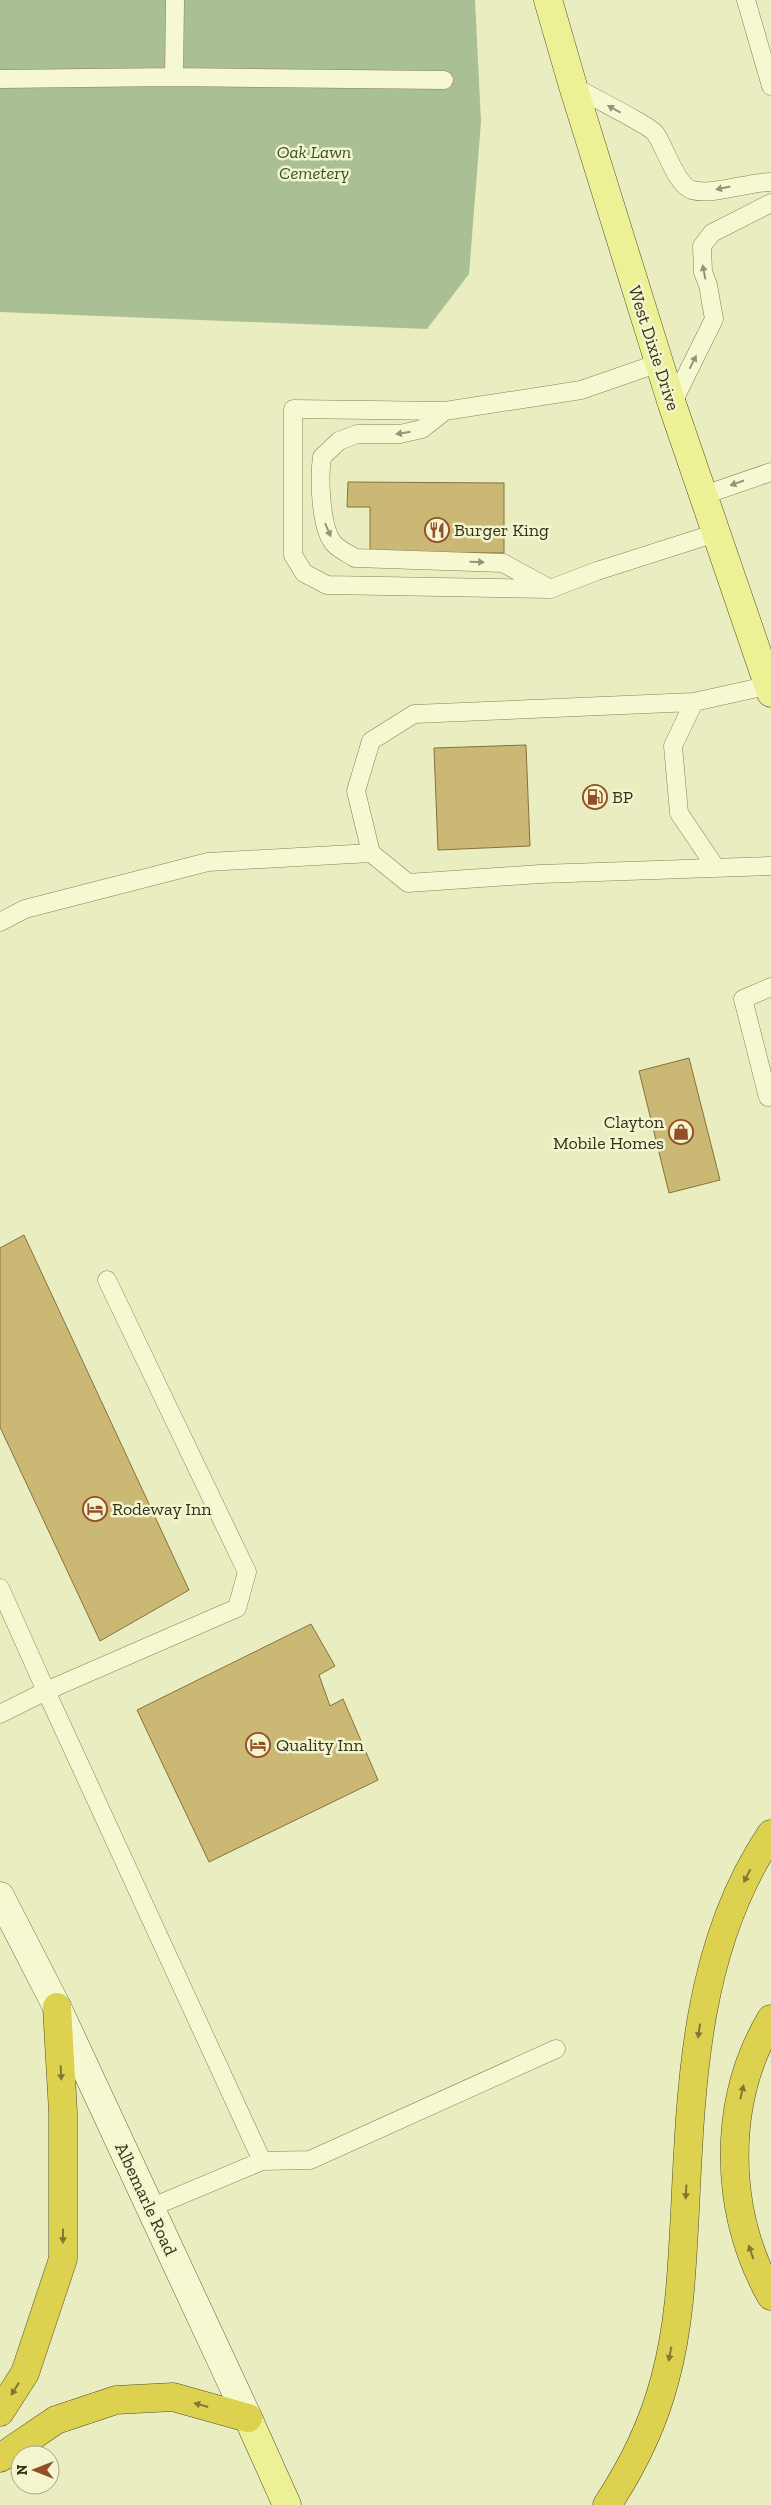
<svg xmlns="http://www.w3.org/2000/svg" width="771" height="2505" viewBox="0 0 771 2505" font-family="'Zilla Slab',serif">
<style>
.cemetery{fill:#aabf93}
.building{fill:#cbb875;stroke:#84733e}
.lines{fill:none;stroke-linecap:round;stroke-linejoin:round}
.service-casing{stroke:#868158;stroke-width:19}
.secondary-casing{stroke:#67613b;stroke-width:29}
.primary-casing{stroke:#534c2c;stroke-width:29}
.motorway-casing{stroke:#534c2c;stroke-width:29}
.service{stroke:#f6f8d2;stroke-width:18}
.secondary{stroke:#f6f8d2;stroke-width:28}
.primary{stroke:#edf196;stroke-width:28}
.motorway{stroke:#ddd24f;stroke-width:28}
.oneway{fill:#969477}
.oneway2{fill:#817933}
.labels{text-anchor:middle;stroke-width:5;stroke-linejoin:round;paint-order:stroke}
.park-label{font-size:18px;font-style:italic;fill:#355123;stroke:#f2f5ce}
.street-label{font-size:18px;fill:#35311c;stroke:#f2f5ce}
.poi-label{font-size:18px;fill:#35311c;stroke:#f2f5ce;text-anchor:start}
</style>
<rect width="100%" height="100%" fill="#eaedbf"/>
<path class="cemetery" d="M0,0H475L481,122L469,274L427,329L0,312Z"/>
<path class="building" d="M348,482L504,483V553L370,552V507H347Z
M526,745L530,846L438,850L434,748Z
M689,1058L720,1180L669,1193L639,1071Z
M24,1235L189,1590L100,1641L0,1427V1248Z
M311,1624L335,1666L319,1675L330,1706L343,1699L378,1780L209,1862L137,1710Z"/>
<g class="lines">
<defs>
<path id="service" d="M746,0L771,86
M174,77L175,0
M0,79L174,77L444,80
M573,86C586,94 649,125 655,133C665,146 676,186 692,190C713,196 747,182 771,182
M659,363L581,390L445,411L293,409V555L304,573L327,585L550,589L597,571L716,533
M672,404L714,319L708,285L703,272L702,246L712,233L771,203
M445,411L422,429L400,434H357L339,441L322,457C319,478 320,530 335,545C340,550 349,554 355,558L503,563L547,587
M704,495L771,472
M771,685L694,702L414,714L371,741L356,791L371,853L408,883L540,874L771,866
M694,702L673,746L679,813L716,868
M0,922L25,909L208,862L371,853
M771,987L743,999L768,1097L771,1095
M0,1588L46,1691L237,1608L247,1572L107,1280
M0,1714L46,1691L262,2161L150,2208
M262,2161L310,2160L556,2049"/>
<path id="secondary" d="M0,1896L57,2007L248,2418"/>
<path id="primary" d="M548,0L573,86L672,404L771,693
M248,2418L287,2505"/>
<path id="motorway" d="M771,2019C721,2103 724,2212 771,2296
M0,2412L25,2373L63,2259V2112L57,2007
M0,2458L56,2420L116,2400L173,2397L248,2418
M607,2505C633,2466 653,2425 665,2379C680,2324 682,2267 685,2211C691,2082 696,1945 771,1834"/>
</defs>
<use href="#service" class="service-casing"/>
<use href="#secondary" class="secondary-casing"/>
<use href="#primary" class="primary-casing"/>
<use href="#motorway" class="motorway-casing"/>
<use href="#service" class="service"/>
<use href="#secondary" class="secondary"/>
<use href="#primary" class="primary"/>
<use href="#motorway" class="motorway"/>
</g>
<defs><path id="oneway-solid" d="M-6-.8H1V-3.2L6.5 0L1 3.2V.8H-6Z" transform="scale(1.25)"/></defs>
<g class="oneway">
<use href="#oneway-solid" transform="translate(614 109) rotate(-151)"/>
<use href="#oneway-solid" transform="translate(723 188) rotate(168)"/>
<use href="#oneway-solid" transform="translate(704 272) rotate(-101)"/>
<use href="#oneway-solid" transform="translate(693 362) rotate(-63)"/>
<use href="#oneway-solid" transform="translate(403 433) rotate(171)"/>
<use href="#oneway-solid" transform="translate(737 483) rotate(161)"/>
<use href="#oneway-solid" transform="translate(328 530) rotate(67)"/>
<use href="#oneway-solid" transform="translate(477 562) rotate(2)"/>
</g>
<g class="oneway2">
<use href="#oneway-solid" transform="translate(747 1876) rotate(117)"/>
<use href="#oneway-solid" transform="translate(699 2031) rotate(98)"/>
<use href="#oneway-solid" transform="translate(61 2073) rotate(87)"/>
<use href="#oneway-solid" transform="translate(742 2092) rotate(-77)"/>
<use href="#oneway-solid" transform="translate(686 2192) rotate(93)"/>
<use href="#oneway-solid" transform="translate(63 2236) rotate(90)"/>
<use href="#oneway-solid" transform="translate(751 2252) rotate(-109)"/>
<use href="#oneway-solid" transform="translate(670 2354) rotate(101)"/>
<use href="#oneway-solid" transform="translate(15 2389) rotate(122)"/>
<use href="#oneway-solid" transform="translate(201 2405) rotate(-164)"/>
</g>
<defs>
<symbol id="restaurant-ring" viewBox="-11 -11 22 22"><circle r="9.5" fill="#f2f5ce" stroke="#944e28" stroke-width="1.5"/><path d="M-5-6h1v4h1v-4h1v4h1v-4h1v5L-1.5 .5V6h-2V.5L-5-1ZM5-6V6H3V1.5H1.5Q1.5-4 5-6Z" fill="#944e28"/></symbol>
<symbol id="fuel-ring" viewBox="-11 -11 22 22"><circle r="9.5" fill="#f2f5ce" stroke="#944e28" stroke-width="1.5"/><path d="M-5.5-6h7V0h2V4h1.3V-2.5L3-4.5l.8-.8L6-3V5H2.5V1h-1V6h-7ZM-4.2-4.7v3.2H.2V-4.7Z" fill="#944e28"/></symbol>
<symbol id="shop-ring" viewBox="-11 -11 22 22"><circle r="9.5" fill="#f2f5ce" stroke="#944e28" stroke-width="1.5"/><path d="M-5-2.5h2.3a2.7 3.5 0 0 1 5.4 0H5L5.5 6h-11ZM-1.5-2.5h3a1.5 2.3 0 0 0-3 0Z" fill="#944e28"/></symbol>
<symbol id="hotel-ring" viewBox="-11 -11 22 22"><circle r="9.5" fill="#f2f5ce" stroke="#944e28" stroke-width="1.5"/><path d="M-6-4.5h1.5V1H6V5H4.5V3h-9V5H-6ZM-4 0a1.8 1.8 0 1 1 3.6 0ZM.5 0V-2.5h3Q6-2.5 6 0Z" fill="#944e28"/></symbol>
</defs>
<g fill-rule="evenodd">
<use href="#restaurant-ring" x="423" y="516" width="28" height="28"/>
<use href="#fuel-ring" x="581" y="783" width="28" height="28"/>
<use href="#shop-ring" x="667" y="1118" width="28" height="28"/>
<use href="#hotel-ring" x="81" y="1495" width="28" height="28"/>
<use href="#hotel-ring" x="244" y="1731" width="28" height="28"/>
</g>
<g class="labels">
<g class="park-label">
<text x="314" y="158">Oak Lawn<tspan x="314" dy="21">Cemetery</tspan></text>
</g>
<g class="street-label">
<text transform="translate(654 348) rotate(72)" y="6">West Dixie Drive</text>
<text transform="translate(146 2199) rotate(65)" y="6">Albemarle Road</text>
</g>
<g class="poi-label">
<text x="454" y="536">Burger King</text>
<text x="612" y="803">BP</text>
<text x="664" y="1128" text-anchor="end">Clayton<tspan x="664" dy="21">Mobile Homes</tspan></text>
<text x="112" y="1515">Rodeway Inn</text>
<text x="276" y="1751">Quality Inn</text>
</g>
</g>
<g transform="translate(35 2470) rotate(270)"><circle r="24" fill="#f2f5ce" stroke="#a6a787"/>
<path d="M0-4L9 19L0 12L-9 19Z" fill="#944e28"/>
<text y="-8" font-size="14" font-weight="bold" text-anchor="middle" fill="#35311c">N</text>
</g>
</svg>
